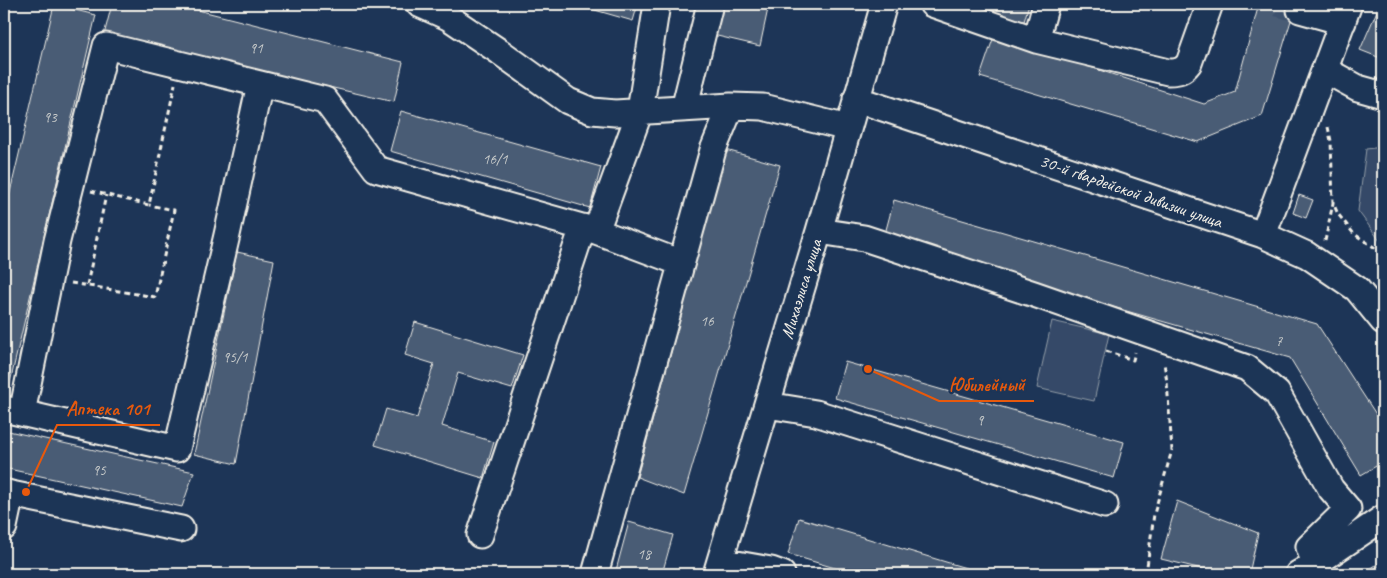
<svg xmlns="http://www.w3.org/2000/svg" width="1387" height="578" viewBox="0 0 1387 578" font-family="Caveat,sans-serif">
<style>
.green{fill:#354a67;stroke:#949ea8}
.building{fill:#485b74;stroke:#f4f1e8}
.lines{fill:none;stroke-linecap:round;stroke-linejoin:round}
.minor-tunnel{stroke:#3d516d;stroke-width:25;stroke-dasharray:25 12;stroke-linecap:butt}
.minor-casing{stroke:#f4f1e8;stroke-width:29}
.path{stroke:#f4f1e8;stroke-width:3;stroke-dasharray:5 4;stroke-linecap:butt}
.minor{stroke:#1d3557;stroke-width:25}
.labels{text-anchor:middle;stroke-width:4.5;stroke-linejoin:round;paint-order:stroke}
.number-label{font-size:15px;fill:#c9cccb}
.street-label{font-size:18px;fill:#f4f1e8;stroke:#1d3557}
.leader{fill:none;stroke:#e8590c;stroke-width:2}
.callout-dot{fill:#e8590c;stroke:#1d3557;stroke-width:2}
.callout-label{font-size:19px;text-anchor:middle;font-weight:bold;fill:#e8590c;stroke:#1d3557;stroke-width:4.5;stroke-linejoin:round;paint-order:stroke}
</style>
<rect width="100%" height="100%" fill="#1d3557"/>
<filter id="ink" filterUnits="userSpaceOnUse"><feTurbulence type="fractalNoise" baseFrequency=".02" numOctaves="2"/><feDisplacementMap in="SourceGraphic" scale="10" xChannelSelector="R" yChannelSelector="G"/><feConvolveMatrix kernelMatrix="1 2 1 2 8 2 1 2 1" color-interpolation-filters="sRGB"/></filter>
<g filter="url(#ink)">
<path class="green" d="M1383,147V245L1358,211L1366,149Z
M1052,321L1109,334L1094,401L1037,388Z"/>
<path class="building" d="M112,4H174L403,62L394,102L104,35Z
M574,4H638L633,21Z
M720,4H769L760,46L713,35Z
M988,4H1029L1023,25L985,14Z
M1259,4H1296L1262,116L1198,142L980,77L994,36L1204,104L1235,92Z
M1380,4H1383V59L1360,50Z
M54,5L96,15L9,387L4,386V218Z
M401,111L601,167L590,208L390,151Z
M726,150L780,165L684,495L637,477Z
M1299,195L1313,200L1306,218L1293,213Z
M894,200L1317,324L1383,425V462L1361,475L1290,358L883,241Z
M237,252L274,260L236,464L194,454Z
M415,322L523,355L512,389L458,373L442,426L494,442L483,478L375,445L386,409L417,418L434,364L405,355Z
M845,362L1124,442L1114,478L835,398Z
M4,430L194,472L182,507L4,468Z
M1177,501L1258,533L1249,574H1223L1161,559Z
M799,518L986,574H855L788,554Z
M629,522L673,535L662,574H615Z
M1383,560V574H1363Z"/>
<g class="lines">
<path class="minor-tunnel" d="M1278,4L1300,10"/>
<defs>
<path id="minor" d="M419,4L448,17L500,52L568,101L592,111L615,113L731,106L763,107L848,128
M932,4L1036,40
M1046,4L1036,40L1168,72C1178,72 1183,71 1189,63L1210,4
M1300,10L1343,22
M1325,70L1358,88L1383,95
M856,99L1263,235L1307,255L1357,289L1383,321
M684,109L710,4
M596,231L681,263
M819,231L864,238L1034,294L1247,368L1277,393L1331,489L1348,509L1309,547L1315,564
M1263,235L1349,4
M767,405L816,413L1105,505
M4,409L177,449L227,235L260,84
M22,413L57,241L106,46L325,100L376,169L596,231L640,111L657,4
M4,492L11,494L4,527
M11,494L181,529
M480,535L583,227
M720,561L771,570L782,574
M595,574L713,150L731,106
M716,574L819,231L884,4
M1298,574L1315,564L1383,518"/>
</defs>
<use href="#minor" class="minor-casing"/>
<path class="path" d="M1381,117L1383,124
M1328,127L1331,141L1333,203L1338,214L1354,234L1383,253
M91,191L149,205L175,84
M1325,241L1333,203
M71,283L155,297L174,210L149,205
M87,285L106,195
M1106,351L1133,360L1135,352
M1146,574L1154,514L1172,450L1167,382L1164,363"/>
<use href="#minor" class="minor"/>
</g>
</g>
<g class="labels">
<g class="number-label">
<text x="256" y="53">91</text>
<text x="50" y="122">93</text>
<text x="495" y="164">16/1</text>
<text x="707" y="326">16</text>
<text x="1279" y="346">7</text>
<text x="235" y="362">95/1</text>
<text x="980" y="425">9</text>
<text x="99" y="475">95</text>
<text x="644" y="559">18</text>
</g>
<g class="street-label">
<text transform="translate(1131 191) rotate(19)" y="6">30-й гвардейской дивизии улица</text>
<text transform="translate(801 289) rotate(-73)" y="6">Михаэлиса улица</text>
</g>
</g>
<path class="leader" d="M868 369L939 401H1034M26 492L57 425H160"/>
<g class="callout-dot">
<circle cx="868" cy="369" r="5"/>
<circle cx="26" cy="492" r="5"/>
</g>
<g class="callout-label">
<text x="987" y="391">Юбилейный</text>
<text x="108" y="415">Аптека 101</text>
</g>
<rect width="1387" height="578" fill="none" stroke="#1d3557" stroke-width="20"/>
<rect x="10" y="10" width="1367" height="558" fill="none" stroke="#f4f1e8" stroke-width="2" filter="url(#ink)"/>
</svg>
